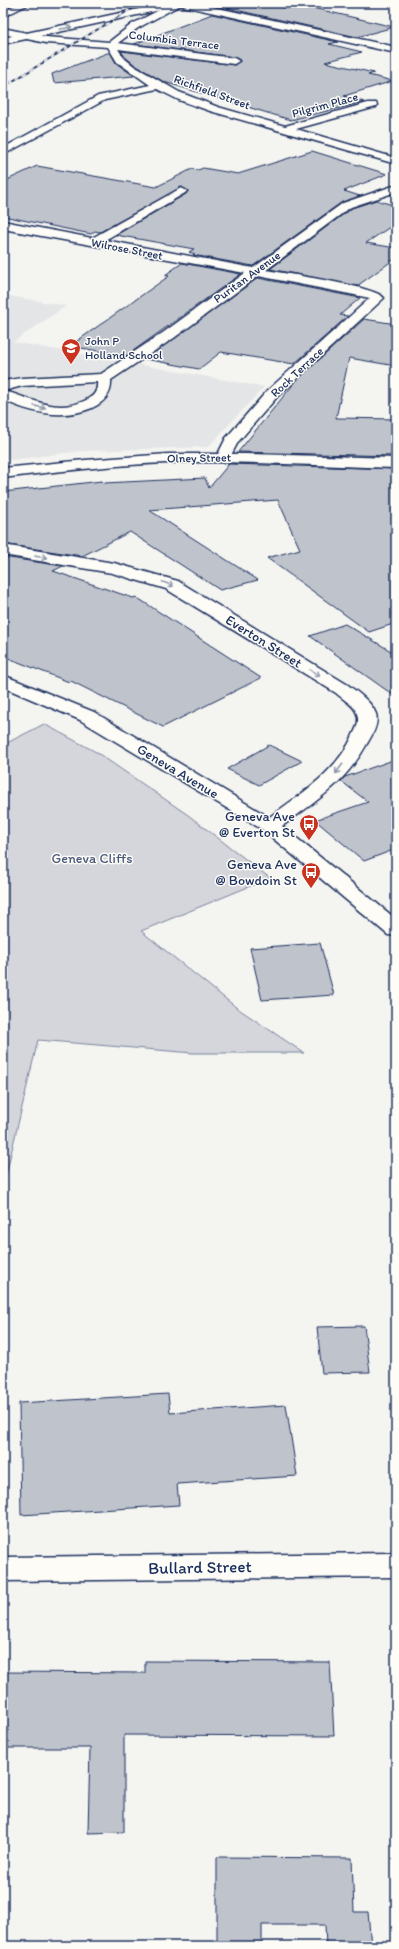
<svg xmlns="http://www.w3.org/2000/svg" width="399" height="1949" viewBox="0 0 399 1949" font-family="Itim,sans-serif">
<style>
.built{fill:#e4e5e6}
.green{fill:#d4d6db;stroke:#78829c}
.building{fill:#bfc3cc;stroke:#1b2f5e}
.lines{fill:none;stroke-linecap:round;stroke-linejoin:round}
.street-casing{stroke:#1b2f5e;stroke-width:3}
.secondary-casing{stroke:#1b2f5e;stroke-width:3}
.primary-casing{stroke:#1b2f5e;stroke-width:3}
.street{fill:#fdfcf7;fill-rule:evenodd}
.secondary{fill:#fdfcf7;fill-rule:evenodd}
.primary{fill:#fdfcf7;fill-rule:evenodd}
.rail-casing{stroke:#1b2f5e;stroke-width:2}
.rail{stroke:#fdfcf7;stroke-width:1.5;stroke-dasharray:4;stroke-linecap:butt}
.oneway{stroke:#8c96aa}
.labels{text-anchor:middle;stroke-width:3;stroke-linejoin:round;paint-order:stroke}
.far-street-label{font-size:12px;fill:#1b2f5e;stroke:#fdfcf7}
.far-poi-label{font-size:12px;fill:#1b2f5e;stroke:#fdfcf7;text-anchor:start}
.street-label{font-size:14px;fill:#1b2f5e;stroke:#fdfcf7}
.poi-label{font-size:14px;fill:#1b2f5e;stroke:#fdfcf7;text-anchor:end}
.park-label{font-size:14px;fill:#49597d;stroke:#fdfcf7}
.near-street-label{font-size:17px;fill:#1b2f5e;stroke:#fdfcf7}
</style>
<rect width="100%" height="100%" fill="#f4f4f1"/>
<filter id="ink" filterUnits="userSpaceOnUse"><feTurbulence type="fractalNoise" baseFrequency=".025" numOctaves="2"/><feDisplacementMap in="SourceGraphic" scale="8" xChannelSelector="R" yChannelSelector="G"/><feConvolveMatrix kernelMatrix="1 2 1 2 8 2 1 2 1" color-interpolation-filters="sRGB"/></filter>
<g filter="url(#ink)">
<path class="built" d="M3,295L66,306L13,342L264,387L208,447L81,451L3,461Z"/>
<path class="green" d="M44,724L96,752L188,815L270,878L141,931L237,1008L304,1053H193L38,1040L3,1187V745Z"/>
<path class="building" d="M242,3H264L286,8L300,5L394,27L357,37L227,8Z
M212,14L338,42L329,44L362,52L325,62L374,73L368,75L393,81L344,96L364,102L291,120L164,82L135,65L125,57L121,51L235,65L240,60L234,57L134,44Z
M110,52L116,63L134,76L54,83L52,74Z
M312,151L387,174L344,191L360,196L342,202L253,266L193,255L195,254L189,252L194,249L116,235L186,194L188,191L182,187L100,232L95,231L91,234L3,216V182L37,166L156,187L192,169L198,170L203,168L238,174Z
M376,200L396,206V223L366,243L396,248V258L357,286L270,269L352,208Z
M182,263L241,274L126,356L70,346L169,276L165,275Z
M258,278L360,298L340,315L348,316L294,364L221,352L199,369L145,359Z
M364,319L396,324V366L349,358L336,418L396,419V456L238,452L296,381Z
M229,464L396,469V623L369,632L267,558L300,549L278,500L149,510L258,580L220,590L130,532L82,556L3,544V492L102,481L104,483L205,478L209,488Z
M3,557L63,566L53,571L133,598L136,597L261,678L163,727L71,681L69,682L3,656Z
M345,624L396,654V697L310,636Z
M269,745L302,761L259,785L227,769Z
M396,759V849L364,861L315,820L368,802L341,781L345,777Z
M320,943L334,995L262,1000L250,948Z
M364,1326L370,1372L322,1373L317,1327Z
M168,1394L170,1413L286,1405L297,1476L177,1484L179,1505L21,1515L19,1403Z
M145,1661L330,1662L334,1736L124,1735V1832L88,1833L90,1748H3V1672L145,1673Z
M217,1857L352,1858L354,1912H368L371,1946H326L325,1925H262V1946H217Z"/>
<g class="lines">
<defs>
<path id="street" d="M20,3H31L3,17V11Z
M173,3H184L138,28L118,43L234,58L239,61L234,64L118,49L124,58L134,66L179,92L218,107L285,126L368,103H376L377,105L376,107L296,129L396,158V164L210,111L179,100L157,89L105,100L3,155V148L98,96L150,85L117,62L108,47L46,43L3,34V28L46,37L109,42L132,24Z
M396,185V192L351,207L266,270C286,274 376,286 384,298L277,397L238,442L228,461H218L216,458L226,438L267,391L370,298L258,276L174,338L111,380C112,394 105,402 92,408C63,420 31,413 3,400V381L22,378L101,374L164,332L245,273L3,229V221L92,238L181,188L187,191L185,193L105,240L253,268L343,203ZM97,382C98,392 93,397 84,401C54,414 32,398 4,391L22,386Z
M3,545L114,563L178,581L348,685C358,693 371,701 376,714C379,723 373,734 368,742C344,786 315,801 277,830L270,832L263,830L260,826L263,822C297,796 335,775 353,735C356,729 360,721 357,714C355,705 342,699 336,693L166,589L112,573L3,555Z
M396,1553V1577L3,1581V1557Z"/>
<path id="secondary" d="M179,3H195L396,47V53L183,6Z
M168,454H245L396,458V468C329,466 263,462 196,462C132,463 67,470 3,478V468L85,460Z
M3,675L94,712L277,822L396,919V936L388,935L263,830L80,720L3,687Z"/>
<path id="primary" d="M167,3H183L179,6L3,44V38Z"/>
</defs>
<use href="#street" class="street-casing"/>
<use href="#secondary" class="secondary-casing"/>
<use href="#primary" class="primary-casing"/>
<use href="#street" class="street"/>
<use href="#secondary" class="secondary"/>
<use href="#primary" class="primary"/>
<defs>
<path id="rail" d="M3,87L141,3"/>
</defs>
<use href="#rail" class="rail-casing"/>
<use href="#rail" class="rail"/>
</g>
<defs><path id="oneway-shaft" d="M-6 0H5M1.5-3L5.5 0L1.5 3" fill="none" stroke-width="1.6" stroke-linecap="round" stroke-linejoin="round"/></defs>
<g class="oneway">
<use href="#oneway-shaft" transform="translate(66 28) rotate(-12)"/>
<use href="#oneway-shaft" transform="translate(40 407) rotate(11)"/>
<use href="#oneway-shaft" transform="translate(41 557) rotate(8)"/>
<use href="#oneway-shaft" transform="translate(168 584) rotate(21)"/>
<use href="#oneway-shaft" transform="translate(315 673) rotate(32)"/>
<use href="#oneway-shaft" transform="translate(339 769) rotate(127)"/>
</g>
</g>
<defs>
<symbol id="school-pin" viewBox="-11 -11 22 30"><path d="M0 17L-7.5 6A9.5 9.5 0 1 1 7.5 6Z" fill="#c8321e" stroke="#fdfcf7"/><path d="M0-5L7-2L0 1L-7-2ZM-4 1L0 2.5L4 1V4Q0 6-4 4Z" fill="#fff"/></symbol>
<symbol id="bus-pin" viewBox="-11 -11 22 30"><path d="M0 17L-7.5 6A9.5 9.5 0 1 1 7.5 6Z" fill="#c8321e" stroke="#fdfcf7"/><path d="M-5-6H5V4H4V6H2V4H-2V6H-4V4H-5ZM-3.5-4V0h7V-4ZM-3.5 1.2v1.5H-2V1.2ZM2 1.2v1.5H3.5V1.2Z" fill="#fff"/></symbol>
</defs>
<g fill-rule="evenodd">
<use href="#school-pin" x="60" y="337" width="22" height="30"/>
<use href="#bus-pin" x="298" y="813" width="22" height="30"/>
<use href="#bus-pin" x="300" y="861" width="22" height="30"/>
</g>
<g class="labels">
<g class="far-street-label">
<text transform="translate(174 40) rotate(7)" y="4">Columbia Terrace</text>
<text transform="translate(212 92) rotate(20)" y="4">Richfield Street</text>
<text transform="translate(325 105) rotate(-15)" y="4">Pilgrim Place</text>
<text transform="translate(127 249) rotate(11)" y="4">Wilrose Street</text>
<text transform="translate(247 277) rotate(-36)" y="4">Puritan Avenue</text>
<text transform="translate(297 372) rotate(-43)" y="4">Rock Terrace</text>
<text transform="translate(199 458) rotate(-1)" y="4">Olney Street</text>
</g>
<g class="far-poi-label">
<text x="85" y="345">John P<tspan x="85" dy="14">Holland School</tspan></text>
</g>
<g class="street-label">
<text transform="translate(264 641) rotate(32)" y="5">Everton Street</text>
<text transform="translate(178 771) rotate(31)" y="5">Geneva Avenue</text>
</g>
<g class="poi-label">
<text x="295" y="821">Geneva Ave<tspan x="295" dy="16">@ Everton St</tspan></text>
<text x="297" y="869">Geneva Ave<tspan x="297" dy="16">@ Bowdoin St</tspan></text>
</g>
<g class="park-label">
<text x="92" y="863">Geneva Cliffs</text>
</g>
<g class="near-street-label">
<text transform="translate(200 1567) rotate(-1)" y="6">Bullard Street</text>
</g>
</g>
<rect width="399" height="1949" fill="none" stroke="#fdfcf7" stroke-width="16"/>
<rect x="8" y="8" width="383" height="1933" fill="none" stroke="#1b2f5e" stroke-width="1.5" filter="url(#ink)"/>
</svg>
